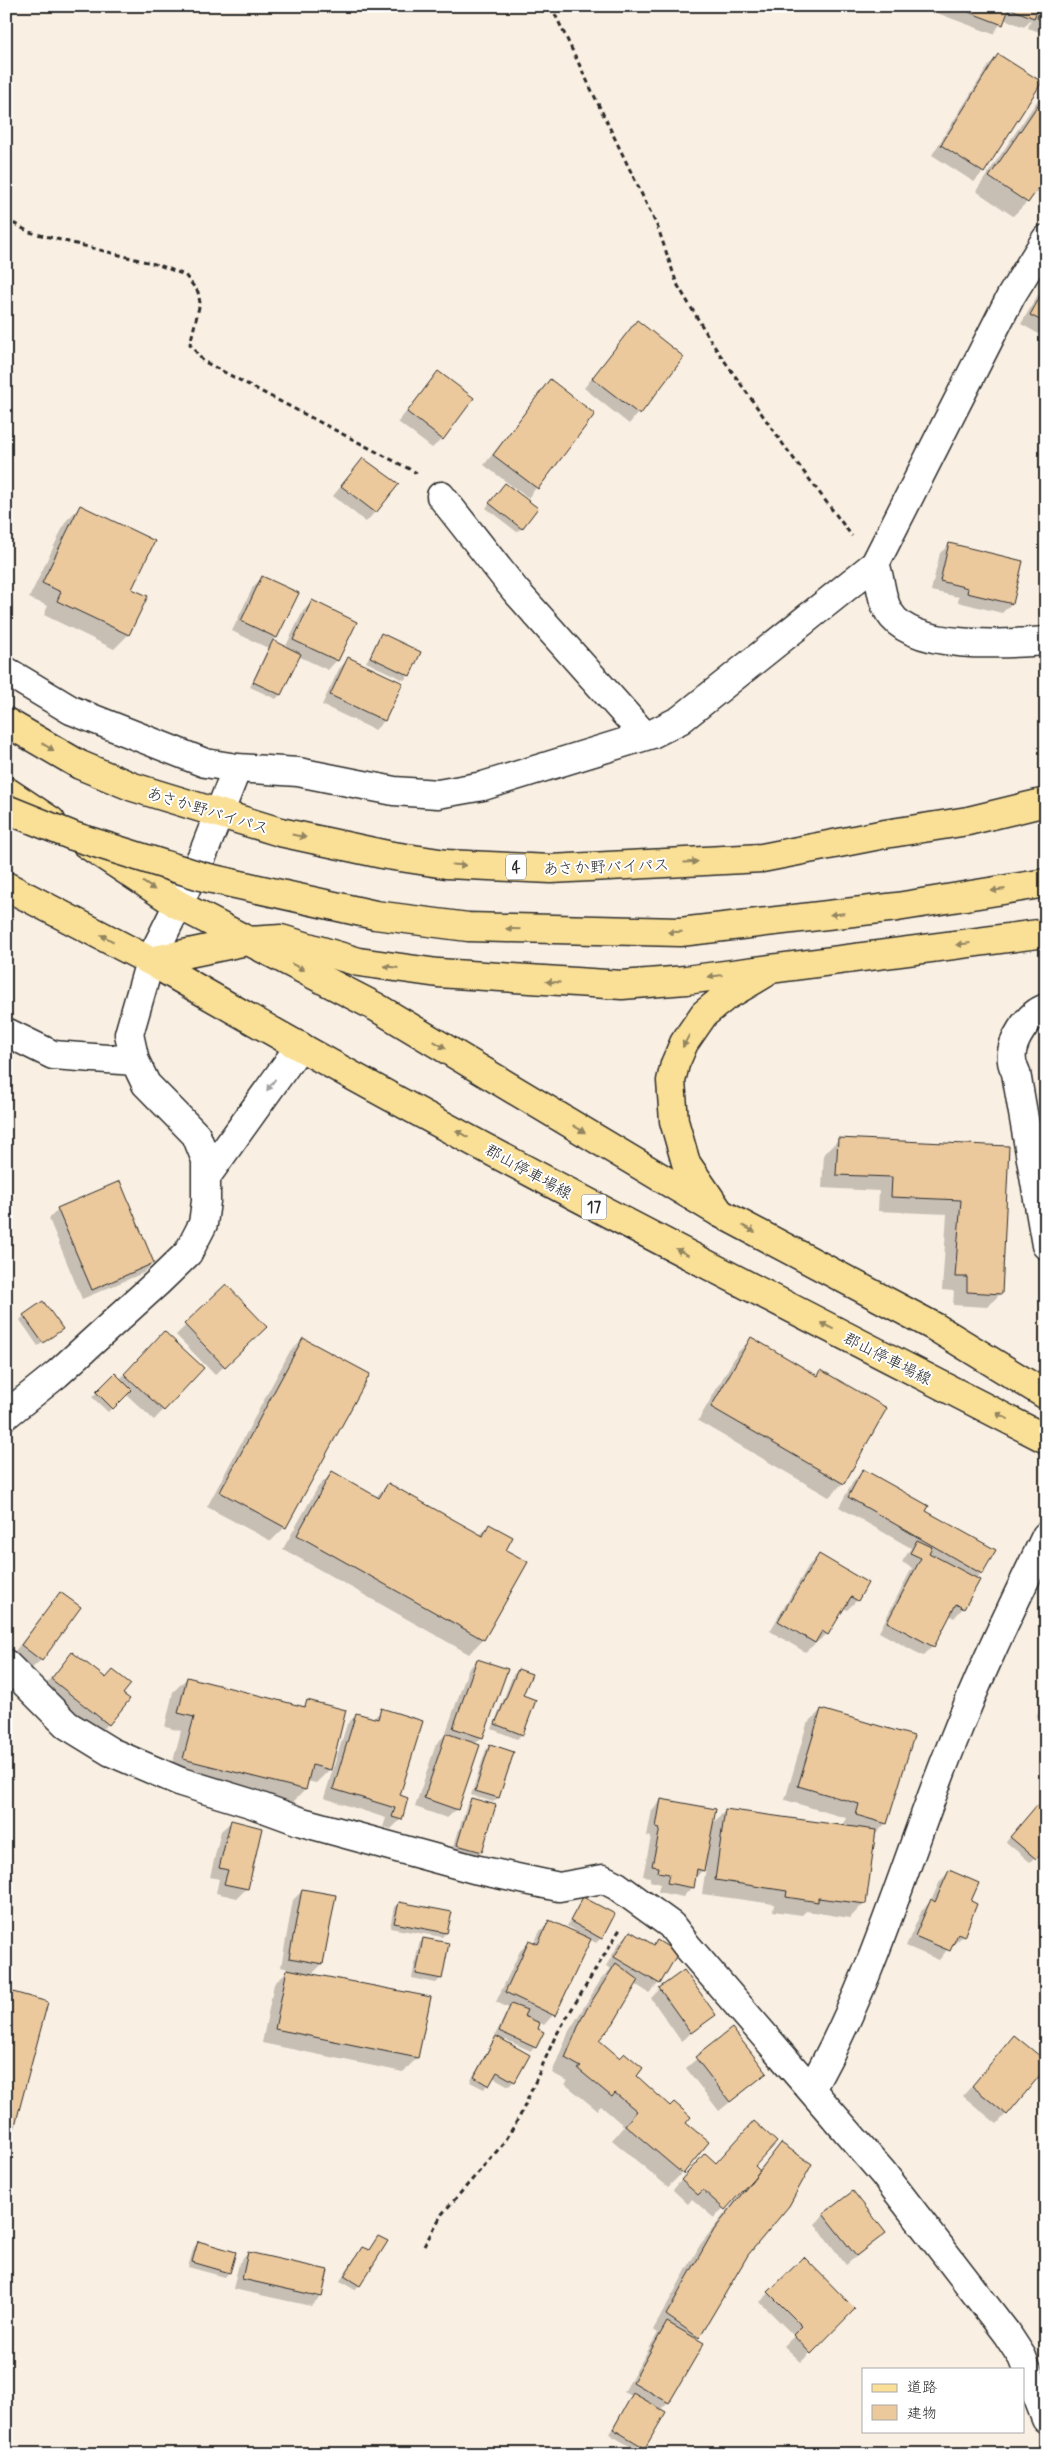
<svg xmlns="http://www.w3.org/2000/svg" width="1052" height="2460" viewBox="0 0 1052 2460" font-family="Mynerve,'Klee One',sans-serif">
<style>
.shadow{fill:#0003}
.building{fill:#ecc99d;stroke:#2b2b2b}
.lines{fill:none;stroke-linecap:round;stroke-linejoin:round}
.minor-casing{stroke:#2b2b2b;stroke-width:31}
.major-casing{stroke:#2b2b2b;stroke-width:31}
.highway-casing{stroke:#2b2b2b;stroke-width:31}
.path{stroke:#2b2b2b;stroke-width:3;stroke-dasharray:5 4;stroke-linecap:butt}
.minor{stroke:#fff;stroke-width:28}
.major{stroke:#fadf96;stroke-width:28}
.highway{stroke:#fadf96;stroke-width:28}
.highway-bridge-casing{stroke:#2b2b2b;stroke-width:31;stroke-linecap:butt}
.highway-bridge{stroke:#fadf96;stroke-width:28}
.oneway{fill:#928560}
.oneway2{fill:#a0a0a0}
.labels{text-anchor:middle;stroke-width:4;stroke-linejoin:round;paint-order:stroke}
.shield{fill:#fff;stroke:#6b6b6b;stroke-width:1}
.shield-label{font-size:15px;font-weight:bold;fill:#2b2b2b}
.street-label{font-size:16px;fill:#2b2b2b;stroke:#fff}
</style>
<rect width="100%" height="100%" fill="#f9efe2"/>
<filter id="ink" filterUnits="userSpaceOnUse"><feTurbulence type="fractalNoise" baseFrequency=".02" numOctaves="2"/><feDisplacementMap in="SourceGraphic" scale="10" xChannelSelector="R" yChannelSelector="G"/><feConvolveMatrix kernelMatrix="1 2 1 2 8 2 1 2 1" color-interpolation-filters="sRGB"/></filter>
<g filter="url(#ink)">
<path class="shadow" d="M931,6H1046V34L1028,28L1031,19L1024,27L1004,19L993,34L929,10Z
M998,55L983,172L974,182L932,155L989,65Z
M1046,88V175L1027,202L1013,216L976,191Z
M1046,281V338L1021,324Z
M637,322L683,357L629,424L584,388Z
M438,373L442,439L432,448L398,422Z
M550,381L594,414L528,498L484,465Z
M363,459L375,512L366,522L333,496Z
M501,489L521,528L517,532L486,508Z
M80,507L130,589L128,635L114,649L44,615L48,606L29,598L66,521Z
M950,544L1022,562L1011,604L1002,613L958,602L959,597L931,591L940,553Z
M262,577L276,638L272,641L285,648L303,611L312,602L337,660L328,670L298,656L280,695L276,699L250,687L268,648L232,631L253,587Z
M382,635L409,675L404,680L366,662Z
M348,659L402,684L384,721L375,730L322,705L339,669Z
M838,1140L1008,1147L1001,1293L987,1307L953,1305L954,1291L942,1290L947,1214L878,1211L879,1191L822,1188L824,1154Z
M58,1209L153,1263L143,1273L82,1299L49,1219Z
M226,1286L265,1327L215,1375L176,1335Z
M24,1316L57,1333L38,1346L20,1320Z
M752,1338L817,1376L821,1371L843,1483L829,1497L698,1421L738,1352Z
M303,1339L285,1527L271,1541L207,1507L289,1353Z
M155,1342L203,1368L154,1420L126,1394L108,1412L92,1397L115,1375L119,1380Z
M864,1470L924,1512L981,1573L976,1579L963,1608L954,1618L949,1615L933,1646L923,1656L879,1632L912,1568L902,1562L911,1548L839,1507L854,1480Z
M332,1473L375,1498L388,1484L479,1536L490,1525L504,1550L483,1639L469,1654L283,1549L318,1487Z
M819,1555L857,1600L847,1610L843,1607L827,1634L805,1652L770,1631L809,1565Z
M60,1593L41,1660L31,1669L12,1655Z
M72,1653L122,1694L108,1724L99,1733L42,1689Z
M477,1660L482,1737L475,1744L457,1809L447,1818L415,1807L436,1744L445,1735L468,1670Z
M518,1670L522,1696V1734L517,1739L492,1729L513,1675Z
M187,1678L302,1707L308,1702L330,1769L316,1783L307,1781L305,1790L291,1804L170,1773L181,1731L165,1727L173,1692Z
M1046,1695V1722L1036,1717Z
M382,1710L398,1796L400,1820L391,1829L383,1827L386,1818L324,1798L347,1724L357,1714L373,1719Z
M821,1710L886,1823L874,1836L864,1903L850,1918L806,1911L802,1915L773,1911L774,1904L702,1894L706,1867L694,1879L692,1887L683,1897L658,1892L660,1884L650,1881V1877L643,1876L651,1837L647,1836L652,1810L661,1800L712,1824L726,1810L843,1827L846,1818L785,1800L807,1724Z
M490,1745L513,1753L498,1798L493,1802L471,1795L486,1750Z
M472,1799L481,1852L476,1856L453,1849L467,1804Z
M1032,1811L1046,1845L1030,1862L1006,1842Z
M231,1822L246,1889L237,1898L216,1893L219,1879L210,1877L221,1831Z
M950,1871L969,1902L963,1936L953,1945H951L939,1960L906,1946L922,1910L931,1901L940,1881Z
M303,1890L322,1964L311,1975L417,2058L403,2072L262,2043L274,1984L289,1969L281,1967L293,1900Z
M584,1898L601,1938L596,1943L589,1939L553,2015L544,2025L539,2022L536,2029L535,2047L531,2051L504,2039L514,2081L509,2086L493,2077L484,2089L470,2082L492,2042L498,2036L495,2035L509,2008L496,2002L520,1951L530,1941L534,1943L540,1931L550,1921L575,1933L576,1931L567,1926Z
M399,1903L446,1933L442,1937L390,1928L394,1907Z
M630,1933L659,1983L649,1993L635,1984L598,2040L685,2123L682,2173L668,2187L612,2140L624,2126L601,2106L597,2110L565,2084L568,2081L552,2073L569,2031L602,1978L611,1969L606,1966L620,1942Z
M423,1939L441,1978L436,1983L412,1978L419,1944Z
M660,1989L714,2015L681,2041L651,1998Z
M732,2029L766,2073L719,2111L686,2068Z
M1014,2036L1006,2114L997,2124L963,2096Z
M782,2145L747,2255L696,2340L668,2402L660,2410L644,2447L640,2452L609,2434L632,2396L624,2392L658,2333L653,2330L700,2245L741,2193L739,2192L714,2218L692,2199L688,2204L673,2190L695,2164L753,2166L758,2171Z
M824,2215L885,2233L846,2265L815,2224Z
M378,2237L359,2285L355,2290L340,2281L358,2253L362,2248L368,2251Z
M199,2242L229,2272L225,2277L188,2267L194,2247Z
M248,2253L321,2296L311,2306L233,2289L239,2263Z
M804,2259L854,2309L801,2362L784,2346L794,2336L760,2302Z"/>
<path class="building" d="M953,6H1010L1003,25Z
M1012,6H1039L1034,18L1011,9Z
M1041,6H1046V22L1037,18Z
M998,54L1042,82L984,173L941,145Z
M1046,93V177L1028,203L989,177Z
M1046,286V323L1030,315Z
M637,320L684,357L640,415L592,378Z
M438,371L474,398L443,440L407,412Z
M550,379L595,414L538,489L493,455Z
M363,458L399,484L376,513L341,486Z
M505,483L538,508L522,529L489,503Z
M80,505L155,541L132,589L148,596L129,635L57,601L61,592L42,583Z
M949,543L1023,561L1013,604L967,593L968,588L940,581Z
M262,576L299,593L277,638L241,621Z
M312,600L357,622L338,661L293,640Z
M381,633L421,652L410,676L370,657Z
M273,640L301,654L281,695L253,682Z
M348,657L403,683L385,721L330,695Z
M838,1138L1009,1146L1002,1294L967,1292V1277H955L961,1200L891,1197L892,1177L836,1175Z
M120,1181L154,1263L92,1290L57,1208Z
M226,1284L267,1327L225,1367L184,1324Z
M43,1301L63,1329L43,1343L23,1315Z
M164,1331L204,1368L164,1411L124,1374Z
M751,1337L818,1376L821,1370L887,1408L844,1484L711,1407Z
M303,1338L370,1374L286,1528L220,1492Z
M115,1373L132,1390L113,1409L96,1392Z
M863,1469L929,1506L926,1511L996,1550L982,1574L848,1497Z
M332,1471L379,1498L388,1483L483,1536L489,1524L513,1537L506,1550L528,1562L484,1640L297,1535Z
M917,1540L932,1547L929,1553L980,1580L964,1609L956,1604L934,1647L887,1622L921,1558L910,1553Z
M819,1554L868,1583L858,1601L851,1597L828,1635L822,1631L815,1643L778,1621Z
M60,1592L81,1607L42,1661L21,1645Z
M72,1652L106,1678L113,1670L131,1684L123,1694L130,1699L109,1725L51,1679Z
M477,1659L508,1669L483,1738L453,1728Z
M518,1669L532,1674L523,1695L536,1700L523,1735L495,1724Z
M187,1677L305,1707L307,1700L346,1710L331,1770L312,1765L306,1790L183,1759L194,1717L178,1713Z
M381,1708L423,1721L400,1795L408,1798L402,1820L392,1817L395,1808L333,1789L356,1713L378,1719Z
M821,1709L914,1736L887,1824L856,1815L859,1804L798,1786Z
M446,1733L480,1745L458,1810L424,1798Z
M490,1744L514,1752L499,1798L475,1791Z
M471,1798L496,1805L482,1852L457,1845Z
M661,1799L716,1809L704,1871L697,1869L694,1888L667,1883L669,1874L658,1872L659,1867L652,1866L660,1828L656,1827Z
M1037,1805L1046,1812V1847L1036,1859L1010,1837Z
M725,1809L876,1830L866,1904L818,1898V1902L786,1897L787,1891L715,1880Z
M231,1820L262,1828L248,1889L224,1884L228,1870L219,1868Z
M949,1870L979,1883L971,1901L977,1904L964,1937L958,1934L950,1951L915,1936L931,1899L935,1902Z
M302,1889L336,1895L323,1964L289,1958Z
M583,1897L615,1914L602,1939L570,1921Z
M399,1902L452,1912L447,1933L394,1923Z
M549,1920L591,1939L555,2016L505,1992L529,1940L538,1944Z
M630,1931L654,1945L657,1940L678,1953L660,1984L614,1957Z
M423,1938L449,1943L442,1979L416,1974Z
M616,1963L639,1980L613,2024L599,2040L620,2058L625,2053L643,2068L637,2076L670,2106L674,2102L691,2117L686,2123L709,2142L683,2174L625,2125L637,2111L615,2093L612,2097L578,2069L581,2067L565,2058L583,2015Z
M287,1969L431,1997L418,2058L275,2029Z
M684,1970L716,2015L691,2033L659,1988Z
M6,1990L48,2002L6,2159Z
M511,2004L527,2010L524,2016L540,2023L538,2029L544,2032L536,2048L499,2031Z
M732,2028L767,2073L730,2102L695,2057Z
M1014,2035L1046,2061V2068L1007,2115L972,2086Z
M496,2036L530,2055L515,2082L497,2072L489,2086L474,2077Z
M754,2121L777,2142L755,2166L760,2171L725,2210L703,2190L698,2195L681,2180L705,2153L716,2163Z
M781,2143L812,2164L789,2206L748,2255L699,2338L666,2315L714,2230Z
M853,2191L886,2233L856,2256L823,2214Z
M378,2236L388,2241L360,2286L344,2276L362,2247L369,2250Z
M198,2241L236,2252L230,2273L192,2262Z
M248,2252L328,2270L322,2297L242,2279Z
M804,2257L855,2309L811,2354L793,2335L802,2326L768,2292Z
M667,2322L704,2343L669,2403L633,2382Z
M633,2393L666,2412L645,2448L613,2429Z"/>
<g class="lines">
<defs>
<path id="minor" d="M441,496L515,590L645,736
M875,564C881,578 880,598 889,612C912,651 1006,644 1046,641
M6,671L71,710L205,763L237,768L298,772L394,791L438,794L483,786L652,734L680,720L875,564L1011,296L1046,239
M1046,1008C1028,1014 1009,1043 1012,1061C1012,1065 1015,1069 1016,1073L1046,1245
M6,1032L53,1055L135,1061
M206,1177L300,1046
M6,1415L57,1374L157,1283L188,1253L203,1224L206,1201V1160L196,1135L146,1084L135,1061L129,1034L150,961L203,854L237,768
M6,1664L67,1725L111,1752L181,1782L250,1803L302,1822L474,1869L559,1887L603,1879L617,1886L671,1925L687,1946L883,2173L1007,2334L1022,2357L1046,2419
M811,2089C874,1979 906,1857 954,1739C981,1670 1014,1603 1046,1536"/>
<path id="major" d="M177,904L376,1007L720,1213L935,1327L1046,1395
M150,961C442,1132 745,1284 1046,1439"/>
<path id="highway" d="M6,722L80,765L133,787L280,832L387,855L446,864L551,869L762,858L885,834L968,821L1046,802
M6,791L51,821
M85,843L177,904
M6,886L150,961L247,941L281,939L359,962L438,973L622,985L686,980L1046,933
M720,1213L686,1163L674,1121L671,1081L675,1064L684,1043L704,1014L725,997L764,974"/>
</defs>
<use href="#minor" class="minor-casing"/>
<use href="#major" class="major-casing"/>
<use href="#highway" class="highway-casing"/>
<path class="path" d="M551,6L658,228L677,284L714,346L785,447L852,536
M6,219L29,232L159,265L185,275L198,292L200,303L190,344L203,361L417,473
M424,2246L442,2214L504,2143L521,2114L555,2037L620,1929
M362,2454L366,2450"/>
<use href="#minor" class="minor"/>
<use href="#major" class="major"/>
<use href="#highway" class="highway"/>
<defs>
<path id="highway-bridge" d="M6,809L73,836L204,877L375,915L468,927L680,932L897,907L1046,883"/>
</defs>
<use href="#highway-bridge" class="highway-bridge-casing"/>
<use href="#highway-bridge" class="highway-bridge"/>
</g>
<defs><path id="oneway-solid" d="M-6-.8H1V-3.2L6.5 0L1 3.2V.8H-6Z" transform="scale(1.25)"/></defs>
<g class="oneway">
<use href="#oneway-solid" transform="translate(48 747) rotate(31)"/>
<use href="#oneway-solid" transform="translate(299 836) rotate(11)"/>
<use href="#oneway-solid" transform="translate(691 862) rotate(-3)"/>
<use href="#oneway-solid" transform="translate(459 865) rotate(3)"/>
<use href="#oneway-solid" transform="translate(149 886) rotate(34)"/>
<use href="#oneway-solid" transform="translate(998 890) rotate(172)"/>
<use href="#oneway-solid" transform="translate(837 914) rotate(174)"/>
<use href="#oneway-solid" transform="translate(513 929) rotate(-178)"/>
<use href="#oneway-solid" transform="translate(675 932) rotate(179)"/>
<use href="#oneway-solid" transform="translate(107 938) rotate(-152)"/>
<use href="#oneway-solid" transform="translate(963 944) rotate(173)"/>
<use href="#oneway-solid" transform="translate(298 967) rotate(27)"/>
<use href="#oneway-solid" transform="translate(391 967) rotate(-172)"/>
<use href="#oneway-solid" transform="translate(715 976) rotate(173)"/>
<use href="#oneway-solid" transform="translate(553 982) rotate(-177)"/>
<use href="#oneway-solid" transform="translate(686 1041) rotate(118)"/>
<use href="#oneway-solid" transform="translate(440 1045) rotate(31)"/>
<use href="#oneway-solid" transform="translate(579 1129) rotate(31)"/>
<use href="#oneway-solid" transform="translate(462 1134) rotate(-151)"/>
<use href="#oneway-solid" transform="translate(749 1229) rotate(28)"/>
<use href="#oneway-solid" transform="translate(682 1252) rotate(-153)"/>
<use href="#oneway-solid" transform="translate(827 1326) rotate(-153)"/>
<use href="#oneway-solid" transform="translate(1002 1416) rotate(-153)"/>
</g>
<use class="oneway2" href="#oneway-solid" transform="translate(271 1085) rotate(126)"/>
</g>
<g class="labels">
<g class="shield">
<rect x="506" y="854.5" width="20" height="25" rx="4"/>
<rect x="581.5" y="1194.5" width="25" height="25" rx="4"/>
</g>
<g class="shield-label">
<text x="516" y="872">4</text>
<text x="594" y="1212">17</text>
</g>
<g class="street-label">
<text transform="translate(208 810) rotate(17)" y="6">あさか野バイパス</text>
<text transform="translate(606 866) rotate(-2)" y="6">あさか野バイパス</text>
<text transform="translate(529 1171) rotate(29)" y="6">郡山停車場線</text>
<text transform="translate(888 1358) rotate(27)" y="6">郡山停車場線</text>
</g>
</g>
<rect width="1052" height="2460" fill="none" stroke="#fff" stroke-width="25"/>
<rect x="12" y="12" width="1027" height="2435" fill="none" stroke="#2b2b2b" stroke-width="2" filter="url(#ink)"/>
<rect x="862" y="2368" width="162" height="65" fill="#ffffff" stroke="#aaaaaa"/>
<rect x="872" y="2384" width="25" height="8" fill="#fadf96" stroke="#aaaaaa"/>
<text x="907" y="2392" font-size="15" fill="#2b2b2b">道路</text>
<rect x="872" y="2405" width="25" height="15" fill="#ecc99d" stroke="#aaaaaa"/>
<text x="907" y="2418" font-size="15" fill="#2b2b2b">建物</text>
</svg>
